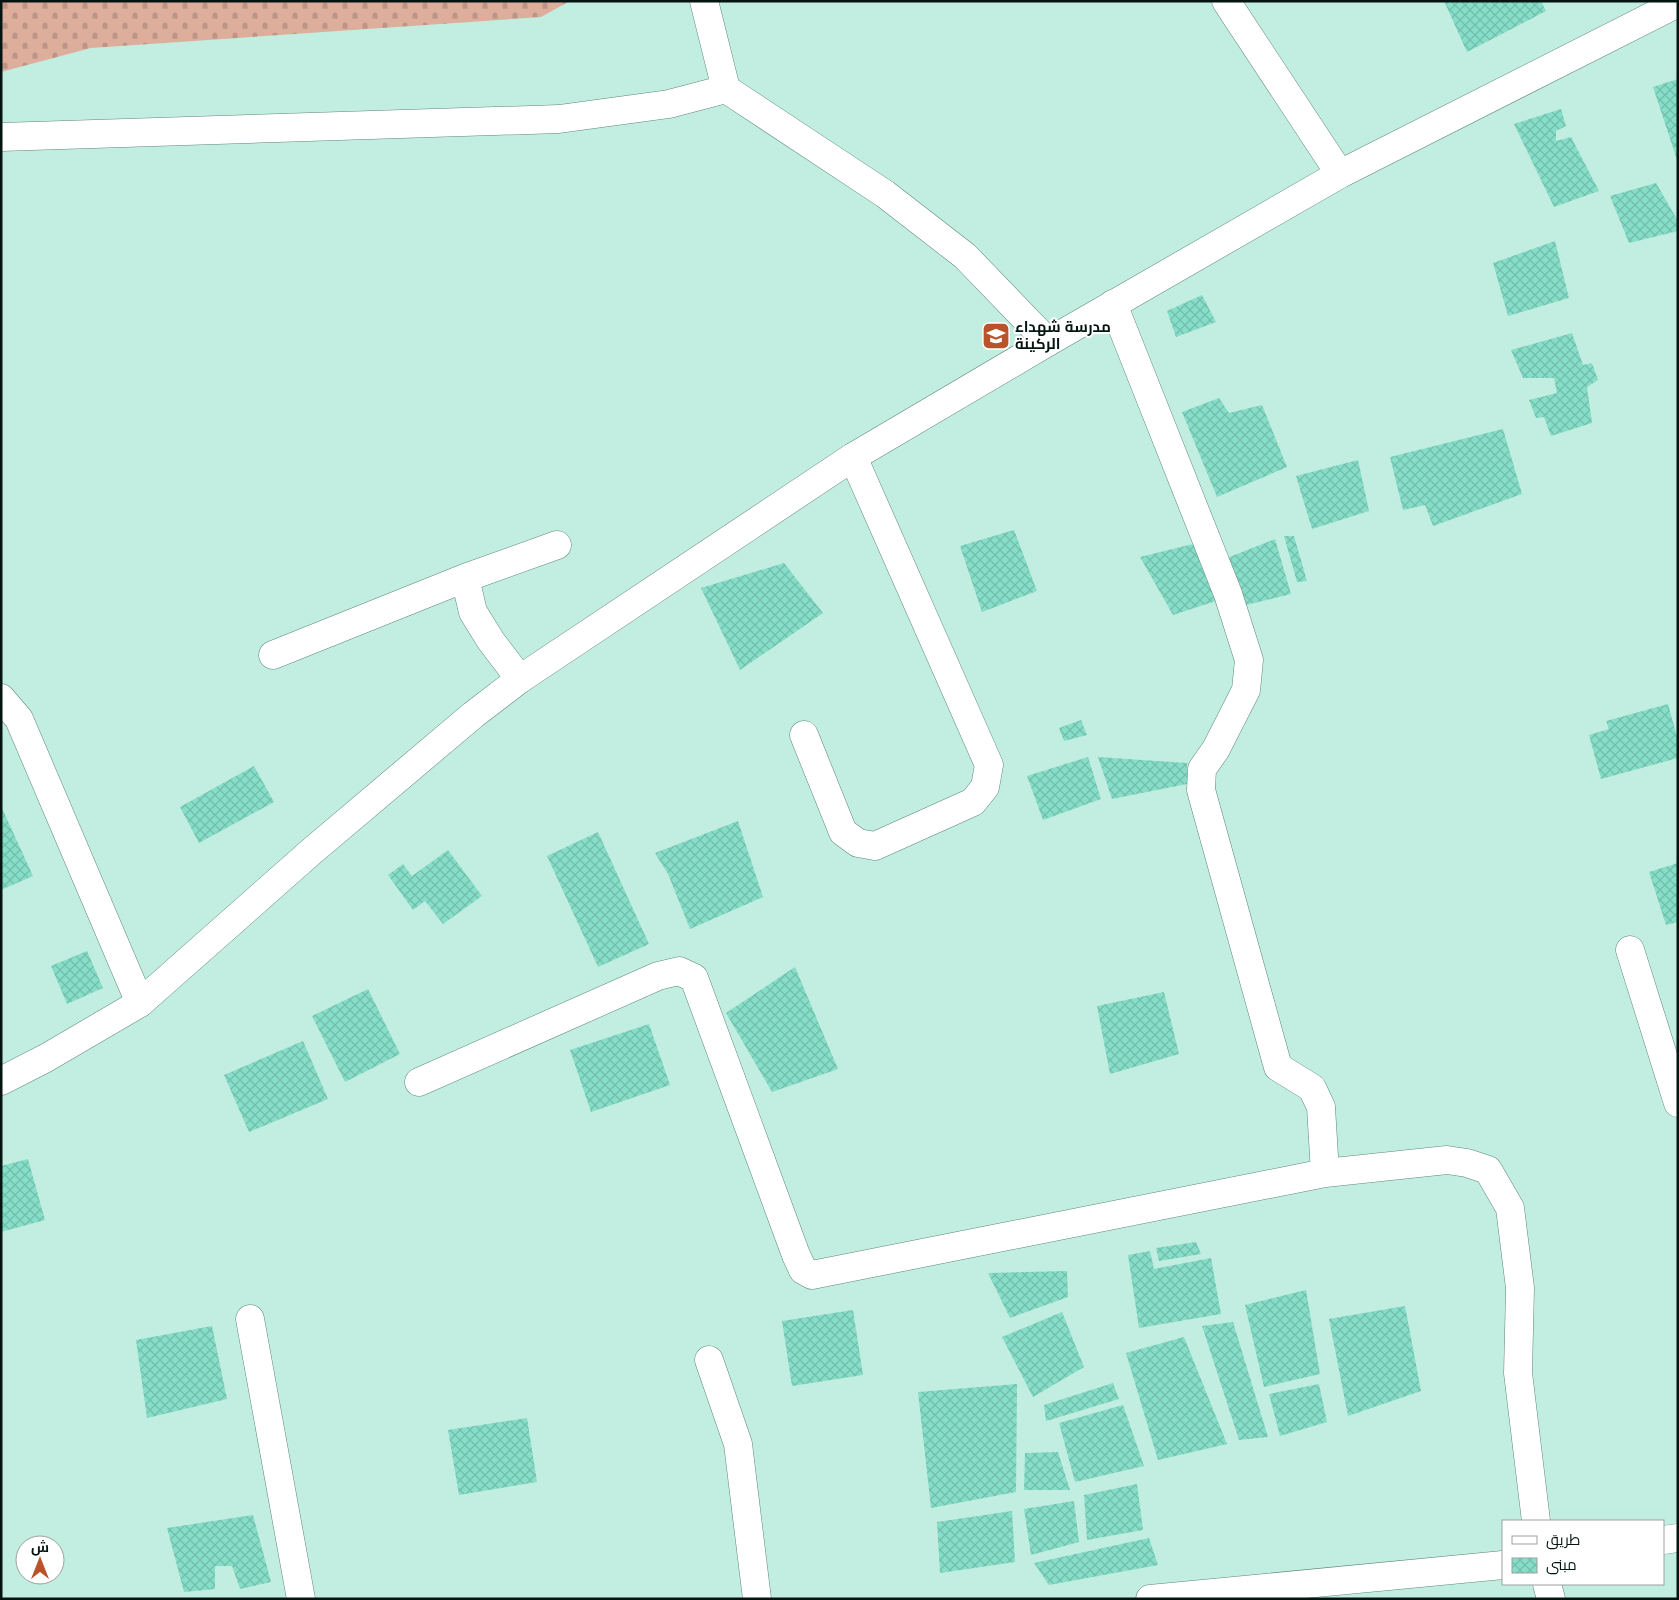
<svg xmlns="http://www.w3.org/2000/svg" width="1679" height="1600" viewBox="0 0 1679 1600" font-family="'Work Sans',Cairo,sans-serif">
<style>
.cemetery{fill:url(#cemetery-stones)}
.building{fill:url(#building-cross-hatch)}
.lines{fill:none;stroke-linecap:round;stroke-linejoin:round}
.minor-casing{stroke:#5e877b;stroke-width:29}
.tertiary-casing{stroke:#5e877b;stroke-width:29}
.minor{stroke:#fff;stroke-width:28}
.tertiary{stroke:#fff;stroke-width:28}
.labels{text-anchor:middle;stroke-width:4;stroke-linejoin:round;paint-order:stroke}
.poi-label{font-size:15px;font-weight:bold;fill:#041410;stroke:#fff;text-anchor:start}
</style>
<defs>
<pattern id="cemetery-stones" width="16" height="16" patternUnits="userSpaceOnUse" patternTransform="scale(1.25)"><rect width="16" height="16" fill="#deae9d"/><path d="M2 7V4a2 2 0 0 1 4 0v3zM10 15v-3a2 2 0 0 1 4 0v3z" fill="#bd9586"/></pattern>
<pattern id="building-cross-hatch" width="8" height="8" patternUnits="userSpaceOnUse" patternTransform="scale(1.25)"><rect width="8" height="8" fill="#86dec8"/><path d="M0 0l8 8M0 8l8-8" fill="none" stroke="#72beab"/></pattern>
</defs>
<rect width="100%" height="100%" fill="#c2eee1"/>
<path class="cemetery" d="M1,1H570L541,17L91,48L1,72Z"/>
<path class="building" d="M1444,1H1541L1546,11L1467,52Z
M1678,79V160H1677L1653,87Z
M1561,109L1566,126L1556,131V141L1571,137L1599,191L1554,207L1514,124Z
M1656,183L1678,221V231L1629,243L1610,196Z
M1555,241L1569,298L1508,316L1493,263Z
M1202,295L1216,322L1176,337L1167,311Z
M1572,333L1583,365L1592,363L1598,380L1587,387L1592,423L1551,436L1544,417L1536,418L1529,400L1557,393L1554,378H1523L1511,350Z
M1219,398L1229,413L1262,405L1287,467L1217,497L1182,412Z
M1503,429L1522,494L1433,526L1425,505L1403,510L1390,457Z
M1358,460L1369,511L1312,529L1296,476Z
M1014,530L1037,591L982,612L960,546Z
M1284,536H1294L1307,581L1297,582Z
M1275,539L1291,594L1246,605L1227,558Z
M1197,543L1222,599L1173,615L1140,557Z
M784,563L823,613L740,670L701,588Z
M1668,704L1678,740V758L1601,779L1589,735L1609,729L1606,721Z
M1081,720L1087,735L1064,741L1059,728Z
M1088,757L1101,799L1043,820L1027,776Z
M1098,757L1187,763V784L1112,799Z
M254,766L274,802L199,843L180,807Z
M1,806L33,876L1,890Z
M738,821L763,897L690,929L668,874L655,853Z
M598,832L649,944L598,967L547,856Z
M448,850L482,896L443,924L425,901L413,910L388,875L403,864L412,876Z
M1678,863V922L1666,925L1649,872Z
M87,951L103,988L67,1004L51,966Z
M795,967L838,1069L772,1092L726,1013Z
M368,989L400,1054L345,1082L312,1016Z
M1164,992L1179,1054L1110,1074L1097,1006Z
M649,1024L670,1085L591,1112L570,1050Z
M303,1041L328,1099L249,1132L224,1075Z
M28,1159L45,1220L1,1232V1166Z
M1196,1242L1201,1254L1159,1261L1156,1248Z
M1150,1251L1154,1269L1211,1258L1221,1314L1139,1328L1128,1255Z
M1067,1271L1068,1297L1010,1318L988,1273Z
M1306,1290L1320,1374L1264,1387L1245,1305Z
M1405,1306L1421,1391L1348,1416L1329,1319Z
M853,1310L863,1375L792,1386L782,1321Z
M1062,1312L1084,1367L1033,1397L1002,1337Z
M1233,1322L1268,1437L1239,1440L1202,1326Z
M212,1326L227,1399L147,1418L136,1340Z
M1184,1337L1227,1444L1158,1460L1126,1353Z
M1113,1383L1119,1399L1046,1421L1044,1405Z
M1017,1384L1016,1492L931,1508L918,1392Z
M1319,1384L1327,1422L1280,1436L1269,1394Z
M1123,1405L1144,1466L1075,1482L1059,1423Z
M527,1418L537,1482L459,1495L448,1430Z
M1058,1452L1070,1490H1024L1025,1453Z
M1137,1484L1143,1530L1087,1540L1084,1495Z
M1074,1501L1079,1542L1031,1555L1024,1509Z
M1012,1511L1015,1562L940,1573L937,1522Z
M253,1515L271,1582L240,1589L232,1566H215V1589L184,1592L167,1528Z
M1149,1538L1158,1565L1049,1585L1034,1563Z"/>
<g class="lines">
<defs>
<path id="minor" d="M704,1L726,89L885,194L965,256L1048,342
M1226,1L1340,174
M1,137L559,119L669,104L726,89
M1113,304L1228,594L1249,660L1246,690L1216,749L1202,769L1201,790L1278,1067L1312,1088L1321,1107L1325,1173
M465,578L473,612L491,641L520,679
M273,655L465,578L557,545
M1,698L19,719L140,1003
M804,735L843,832L858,843L875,846L973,802L985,787L989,765L853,457
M1630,950L1678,1103
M419,1082L658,976L679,971L694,978L796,1255L803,1270L812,1275L1325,1173L1447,1160L1467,1163L1488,1170L1510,1208L1520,1288L1518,1373L1536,1521
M250,1319L301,1599
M709,1360L738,1444L757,1599
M1663,1540L1678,1538
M1547,1584L1551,1599
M1150,1599L1503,1565"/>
<path id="tertiary" d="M1,1081L46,1058L140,1003L312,851L473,715L520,679L853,457L1048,342L1340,174L1678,3"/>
</defs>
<use href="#minor" class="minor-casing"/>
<use href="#tertiary" class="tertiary-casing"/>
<use href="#minor" class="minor"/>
<use href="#tertiary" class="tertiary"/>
</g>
<defs>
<symbol id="school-square" viewBox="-11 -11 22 22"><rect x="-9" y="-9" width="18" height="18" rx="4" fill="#ba522a" stroke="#fff"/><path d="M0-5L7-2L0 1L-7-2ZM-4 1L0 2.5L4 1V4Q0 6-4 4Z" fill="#fff"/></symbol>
</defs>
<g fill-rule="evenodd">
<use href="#school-square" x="980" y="320" width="32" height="32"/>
</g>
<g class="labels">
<g class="poi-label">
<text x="1015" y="332">مدرسة شهداء<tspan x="1015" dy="17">الركينة</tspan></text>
</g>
</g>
<rect width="1679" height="1600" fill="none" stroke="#041410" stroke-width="5"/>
<rect x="1502" y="1520" width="162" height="65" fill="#ffffff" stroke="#9ba19f"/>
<rect x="1512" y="1536" width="25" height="8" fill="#ffffff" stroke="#9ba19f"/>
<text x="1546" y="1545" font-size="15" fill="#041410">طريق</text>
<rect x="1512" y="1558" width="25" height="15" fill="url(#building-cross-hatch)" stroke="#9ba19f"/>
<text x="1546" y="1570" font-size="15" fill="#041410">مبنى</text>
<g transform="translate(40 1560)"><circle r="24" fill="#ffffff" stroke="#9ba19f"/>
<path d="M0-4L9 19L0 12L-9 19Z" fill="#ba522a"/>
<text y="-8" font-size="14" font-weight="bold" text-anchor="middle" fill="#041410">ش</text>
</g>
</svg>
